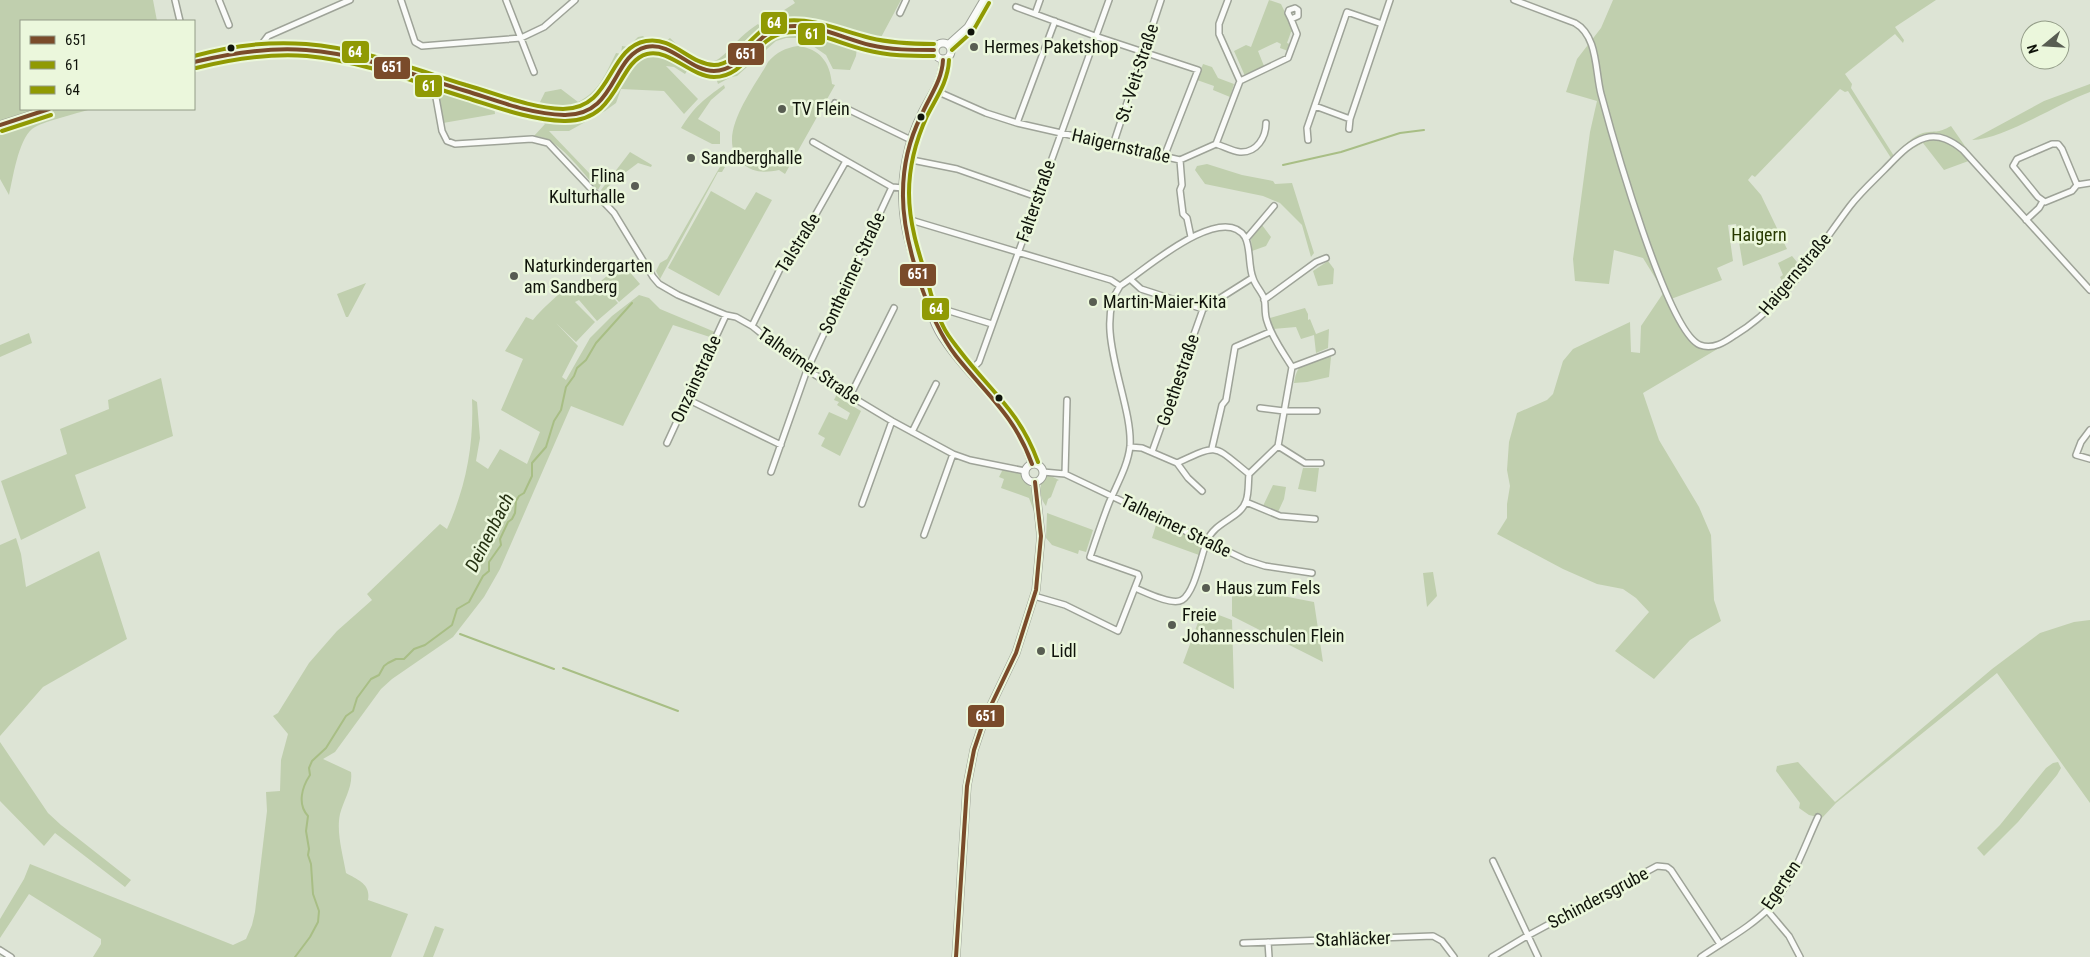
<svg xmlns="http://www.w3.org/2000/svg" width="2090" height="957" viewBox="0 0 2090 957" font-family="'Roboto Condensed',sans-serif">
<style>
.green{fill:#c0cfae}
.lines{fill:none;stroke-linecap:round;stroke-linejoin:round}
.stream{stroke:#a8be85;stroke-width:2}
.minor-casing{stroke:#9ea398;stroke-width:8}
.secondary-casing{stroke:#9ea398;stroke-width:9}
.minor{stroke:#fafbf9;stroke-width:5}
.secondary{stroke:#fafbf9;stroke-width:7}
.bus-1-casing{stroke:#ebf7dc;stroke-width:8}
.bus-2-casing{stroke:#ebf7dc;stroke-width:8}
.bus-3-casing{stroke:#ebf7dc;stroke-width:8}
.bus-1{stroke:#7a4b2a;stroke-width:4}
.bus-2{stroke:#909a03;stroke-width:4}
.bus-3{stroke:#909a03;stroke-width:4}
.bus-dot{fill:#10140b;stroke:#ebf7dc;stroke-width:2}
.poi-dot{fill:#585d52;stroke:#ebf7dc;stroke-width:2}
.labels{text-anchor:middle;stroke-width:5;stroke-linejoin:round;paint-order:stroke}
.poi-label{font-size:18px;fill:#10140b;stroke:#ebf7dc;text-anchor:start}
.street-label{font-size:18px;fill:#10140b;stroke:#ebf7dc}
.park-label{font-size:18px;fill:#273900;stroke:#ebf7dc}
.water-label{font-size:19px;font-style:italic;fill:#273313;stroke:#ebf7dc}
.line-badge{stroke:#ebf7dc;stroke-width:2}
.badge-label{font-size:14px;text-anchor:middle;font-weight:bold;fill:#fff}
</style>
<rect width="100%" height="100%" fill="#dde4d5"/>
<path class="green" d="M0,0H153L157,21H21V109H91C76,114 43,121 32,129C18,141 13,178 9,195L0,179Z
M793,0H901L878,43L808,22L793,20L785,25L772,24L778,14L795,3Z
M1269,0L1281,4L1294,31L1291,32L1287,43L1290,44L1288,51L1280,48L1281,44L1277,42L1258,51L1264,66L1245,76L1234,51L1246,45L1251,47Z
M1613,0H1936L1895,27L1904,40L1903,43L1895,34L1845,74L1852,84L1851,88L1894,156C1902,147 1911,137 1923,133C1936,130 1937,134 1951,126L1974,159L1944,170L1923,143L1905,153L1867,189L1864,187L1891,158L1848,91L1845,92L1840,89L1755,177L1752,175L1748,180L1761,195L1787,249L1743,266L1736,224L1728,225L1733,261L1717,268L1722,280L1671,299C1680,321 1687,355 1718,347C1724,345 1731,341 1736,338L1643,393L1659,440L1699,507L1711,535L1714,600L1721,621L1690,640L1654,679L1615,651L1649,612L1636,598L1623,589L1597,584L1563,569L1497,534L1507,518V504L1510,486L1507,470L1509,442L1517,413L1547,400L1553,394L1563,361L1573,349L1630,322L1631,352L1640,353L1641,326L1664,292L1643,258L1614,250L1609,284L1575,281L1573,259L1590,132L1597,101L1566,92L1577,59L1601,28Z
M758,24L763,30C748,39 739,58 723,64C692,76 669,30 637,46C624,52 620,62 614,74C598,108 573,114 538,109V106L545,92L561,89L578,102C599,92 606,73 616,53L621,54L622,46L628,47L638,37L643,36L647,40L653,38L666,41L670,38C722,87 717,50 758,24Z
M808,30L807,38H786L776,41L737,76L731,77L718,84L715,75L729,72L739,64L770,35L787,31Z
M813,32L857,47L856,56L850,70L833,69L826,55L810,44Z
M798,46C820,49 830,62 832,84L835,85L785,174L779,170C765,173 753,173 742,163C713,138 755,87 768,62C777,52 785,48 798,46Z
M649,52L664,54L689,68L685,74L674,67L666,66L698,99L684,114L664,91L621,89L616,103L605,111L569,131H549L592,176L598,175L604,179L598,190C582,172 558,137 534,136L545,124L533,116C568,122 601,121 620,85C627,70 631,57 649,52Z
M1203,64L1212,67L1218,78L1234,84L1230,97L1213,90L1214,86L1197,80Z
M2090,84V92C2057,104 2004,139 1972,140L2044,101Z
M724,85L725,88L711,100L698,119L720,132V144H712L681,128C694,107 704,99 724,85Z
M439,89L494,105L495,114L443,123L437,91Z
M630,152L652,165L651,167L638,163L614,181L603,192L601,190Z
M1207,164L1242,175L1273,181L1275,184L1292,183L1314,253L1311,257L1302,225L1280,203L1263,196L1205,184L1195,170L1197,166Z
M721,165L725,167L722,172H718L660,279L656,271L660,263L667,259Z
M711,191L745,210L756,192L772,200L719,296L668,268Z
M1262,225L1271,237L1266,246L1252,251L1251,239Z
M1792,256L1797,262L1798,268L1790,281L1784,285L1780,277L1783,275L1778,263Z
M1328,261L1334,269L1333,284L1318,286L1313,271Z
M622,263L640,284L619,302L601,281Z
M600,282L618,303L597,321L579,300L575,302L595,322L576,342L556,323L578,346L562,377L566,380L590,338L612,316L639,295L649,298L660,309L715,332L713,338L673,325L623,426L571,406L500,569L484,597L453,637L392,679L381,689L335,752L323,759L351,772C353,787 344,799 340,814C336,832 343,855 346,873C358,880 371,884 368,900L408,914L391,957H93L101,944V939L29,894L0,938V919L24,879L30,864L233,945L246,939L252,925L255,912L267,811L266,792L280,791L281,760L288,734L273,716L278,713L309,663L337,631L372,600L367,594L440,524L447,529C466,487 474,445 472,399L477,402L480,438L476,461L488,469L500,449L527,464L540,432L501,410L523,359L505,351L526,317L533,320C542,308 554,300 564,288L578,291L589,285L582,297Z
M366,283L348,317H346L337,294Z
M1305,308L1308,314V320L1310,319L1316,334L1329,329L1328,348L1316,353L1314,335L1301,339L1296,327L1273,329L1270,318Z
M29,333L32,343L0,357V345Z
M1326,356L1331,357L1329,377L1307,382L1294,383C1298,360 1305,364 1326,356Z
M161,378L173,436L75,475L86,508L21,540L1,481L67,454L60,429L109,409L108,400Z
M838,392L843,395L841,399L861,411L840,456L821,446L825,438L818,434L829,412L847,420L850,413L837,405L839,402L834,400Z
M1303,468H1319L1316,492L1298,489Z
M1003,469L1021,473C1023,479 1027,480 1030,486C1038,498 1037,521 1036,535L1035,514L1029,498L1001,488L1004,479L999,477Z
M1049,475L1059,480L1057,481L1051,497L1048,499L1046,506C1039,498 1037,480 1049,475Z
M1273,485L1286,487L1284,499L1278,512L1263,506Z
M1047,513L1093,530L1086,552L1079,550L1078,554L1052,545L1046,538Z
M1156,525L1164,529L1166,526L1204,543L1199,555L1152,538Z
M16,538L21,554L26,587L99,551L127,639L43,687L0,736V545Z
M1433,572L1437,596L1427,607L1423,573Z
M1232,586L1314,602L1323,662L1232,616Z
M1203,609L1232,620L1234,689L1183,663Z
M2090,620V803L1997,673L1836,803L1822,818L1809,815L1799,808L1800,803L1776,771L1777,766L1798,762L1835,802L1992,669L2040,633L2074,622Z
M0,742L48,813L61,825L131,880L125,887L55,833L44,846L0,801Z
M2058,762L2061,768L2057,775L2018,822L1984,856L1977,848L2000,825L2046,768L2053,763Z
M435,926L444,929L433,957H423Z"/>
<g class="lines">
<path class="stream" d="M1283,165L1341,152L1400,133L1424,130
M460,634L554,669
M563,668L678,711
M295,957L310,937L318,922L319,911L313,894L311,864L308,855L309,849L306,831L308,816C297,804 302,787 310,775L309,768L312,761L326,748L346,716L353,711L357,698L371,679L379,675L384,666L388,663L396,659H404L414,649L425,645L452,625L457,609L469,602L483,576L489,571V562L501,545L500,539L508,522L512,519L515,513L516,501L519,496L524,493L532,476V463L546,447L554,421L561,410L566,387L574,376L577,368L586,360L596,343L632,303"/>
<defs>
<path id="minor" d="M175,0L180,21
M219,0L229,25
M401,0L415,42L422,46L521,38L544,27L575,0
M506,0L534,72
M1514,0L1575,23C1598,36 1595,71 1601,94C1612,135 1667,332 1700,345C1713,350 1725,342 1735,335C1785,305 1816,251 1850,206C1860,193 1872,182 1884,170C1896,158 1908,143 1925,138C1940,134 1952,141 1963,150L2090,290
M1016,7L1095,36L1198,70L1164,157
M900,13L906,0
M1035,14L1040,0
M261,50L262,44L268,36L350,0
M433,81L442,131L447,141L455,144L532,139L548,143L614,213L653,277L659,284L678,295L726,315L736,317L752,326L807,370L892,421L953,454L970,460L1025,471
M1240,81L1288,58L1297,34L1291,19L1298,16V10L1295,8L1289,10L1288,13L1291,19
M934,90L986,113L1017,123L1180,160L1216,144L1240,81L1219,34V24L1228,0
M835,103L911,140
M1315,106L1350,119
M1017,123L1055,21
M1349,129L1350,119L1390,0
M1308,140L1307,128L1347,12L1382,24
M813,142L892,187L903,188
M1216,144C1223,146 1232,151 1240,152C1257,153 1266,137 1266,123
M2052,144H2058L2062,149L2077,185L2072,191L2045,202L2038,197L2013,166L2017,159Z
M1113,145L1161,0
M907,159L957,169L1037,197
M1180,160L1182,185L1180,190L1183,214L1187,218L1191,237
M2077,185L2090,183
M904,218L1111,280L1120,286L1130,279L1141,289L1203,309L1252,278
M2026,220L2039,208L2043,201
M1246,239L1274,206
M1130,279C1150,265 1223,203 1245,237C1251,248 1248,266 1253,278C1255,285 1261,291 1264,298C1266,305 1264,313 1267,321C1272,338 1283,352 1292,367L1278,446L1249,474C1248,483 1249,493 1246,501C1241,518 1215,521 1207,541C1201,555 1195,592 1182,600C1172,606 1145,592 1135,588
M1264,300L1316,262L1326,258
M946,310L992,324
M752,326L781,267L787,265L846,161
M1292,367L1332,352
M970,371L979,362L1109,0
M850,396L894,308
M687,399L781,445
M1260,408L1284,411H1317
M2090,430L2081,442L2076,455L2090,459
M912,432L936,384
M667,443L726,315
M1278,446L1305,463H1321
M1130,447L1142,448L1177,463L1188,478L1202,491
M1212,448L1222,405L1226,400L1235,347L1270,332
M1152,452L1203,309
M1177,463C1220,443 1213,445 1249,474
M771,472L807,370L892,187
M1043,472L1065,474L1246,560L1265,566L1312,573
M1065,474L1067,400
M1246,502L1280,516L1315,519
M862,504L892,421
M924,535L953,454
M1034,596L1065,605L1118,631L1139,577L1138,574L1090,557C1096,539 1102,521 1109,503C1116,486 1128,466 1130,446C1133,401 1091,327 1120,286
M1493,861L1538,957
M1767,910L1789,936L1800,957
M1268,942L1269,957
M1243,943L1433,936L1442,941L1454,957
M0,950L11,957
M1492,957L1527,936L1657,866L1667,867L1671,870L1720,944
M1701,957C1724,941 1751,927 1770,907C1793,882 1804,847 1818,817"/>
<path id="secondary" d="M935 51a8 8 0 1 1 16 0a8 8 0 1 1-16 0Z
M948,45L968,27L984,0
M943,60C944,80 929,97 921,115C908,141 901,175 903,204C904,232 914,258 922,285C928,304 933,325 945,341C974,385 1017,409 1032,464
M194,62C231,52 268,47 307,50C338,53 369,63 400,71C446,85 492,99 538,113C627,129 607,53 647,47C672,43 689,70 714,71C743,71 754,31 782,27C812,22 838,37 867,44C890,50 911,50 934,50
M0,125L49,109
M1025 473a9 9 0 1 1 18 0a9 9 0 1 1-18 0Z
M956,957L967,786L974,750L984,720L1016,653L1036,590L1041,536L1035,482"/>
</defs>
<use href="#minor" class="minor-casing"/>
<use href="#secondary" class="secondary-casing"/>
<use href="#minor" class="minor"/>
<use href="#secondary" class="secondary"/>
<defs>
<path id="bus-1" d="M943,60C942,81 929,97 921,116C909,140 903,166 903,193C902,239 928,320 956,356C987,395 1015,416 1032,464
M194,62C231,53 268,47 306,50C360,54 414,75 466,91C498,101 530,114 564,115C617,116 611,56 646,47C671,41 690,71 714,71C744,71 755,31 784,27C813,22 842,38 870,45C891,50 912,50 934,50
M0,125L49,109
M956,957L967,786L974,750L984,720L1016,653L1036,590L1041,536L1035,482"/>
<path id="bus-2" d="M952,50L973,31L989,3
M196,68C232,59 270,53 307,56C361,61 415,82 467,98C499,108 531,120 564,121C620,122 616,62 647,54C669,48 691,77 714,77C746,77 755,38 784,33C812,28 840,44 866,50C888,56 911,56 934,56
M2,131L51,115"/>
<path id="bus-3" d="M194,56C230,46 268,41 306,44C360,48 414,69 466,85C498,94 530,108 563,109C613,109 607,48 646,41C673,36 689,64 714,65C740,65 754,24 783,21C814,17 841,31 870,38C891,43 912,44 934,44
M949,60C948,82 936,98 927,116C916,140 909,167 909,193C909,223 918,251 927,279C931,295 935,311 943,326C947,335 954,343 960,351C991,392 1019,410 1038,462"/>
</defs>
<use href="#bus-1" class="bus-1-casing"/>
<use href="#bus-2" class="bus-2-casing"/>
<use href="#bus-3" class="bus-3-casing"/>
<use href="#bus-1" class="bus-1"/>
<use href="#bus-2" class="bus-2"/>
<use href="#bus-3" class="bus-3"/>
</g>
<g class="bus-dot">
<circle cx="971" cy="32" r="4.5"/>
<circle cx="231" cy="48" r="4.5"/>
<circle cx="921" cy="117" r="4.5"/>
<circle cx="999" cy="398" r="4.5"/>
</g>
<g class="poi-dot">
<circle cx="974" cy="47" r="5"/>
<circle cx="782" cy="109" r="5"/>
<circle cx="691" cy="158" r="5"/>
<circle cx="635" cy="186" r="5"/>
<circle cx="514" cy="276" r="5"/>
<circle cx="1093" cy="302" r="5"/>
<circle cx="1206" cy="588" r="5"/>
<circle cx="1172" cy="625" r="5"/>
<circle cx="1041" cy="651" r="5"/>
</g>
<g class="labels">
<g class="poi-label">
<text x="984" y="53">Hermes Paketshop</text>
<text x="792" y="115">TV Flein</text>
<text x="701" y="164">Sandberghalle</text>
<text x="625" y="182" text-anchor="end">Flina<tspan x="625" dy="21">Kulturhalle</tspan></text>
<text x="524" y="272">Naturkindergarten<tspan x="524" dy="21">am Sandberg</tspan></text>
<text x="1103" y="308">Martin-Maier-Kita</text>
<text x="1216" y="594">Haus zum Fels</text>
<text x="1182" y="621">Freie<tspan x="1182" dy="21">Johannesschulen Flein</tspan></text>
<text x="1051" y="657">Lidl</text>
</g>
<g class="street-label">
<text transform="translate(1137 73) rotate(-72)" y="6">St.-Veit-Straße</text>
<text transform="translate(1121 146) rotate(13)" y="6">Haigernstraße</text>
<text transform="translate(1036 201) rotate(-71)" y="6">Falterstraße</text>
<text transform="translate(798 243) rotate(-58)" y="6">Talstraße</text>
<text transform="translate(852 273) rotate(-65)" y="6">Sontheimer Straße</text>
<text transform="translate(1795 274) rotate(-50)" y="6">Haigernstraße</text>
<text transform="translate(809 366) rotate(35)" y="6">Talheimer Straße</text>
<text transform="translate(696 379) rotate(-65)" y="6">Onzainstraße</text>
<text transform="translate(1178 380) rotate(-71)" y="6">Goethestraße</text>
<text transform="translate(1176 526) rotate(26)" y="6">Talheimer Straße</text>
<text transform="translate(1781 885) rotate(-56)" y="6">Egerten</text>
<text transform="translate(1598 898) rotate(-28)" y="6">Schindersgrube</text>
<text transform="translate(1353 939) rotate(-2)" y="6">Stahläcker</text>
</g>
<g class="park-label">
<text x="1759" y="241">Haigern</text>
</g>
<g class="water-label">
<text transform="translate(489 532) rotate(-63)" y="7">Deinenbach</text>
</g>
</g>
<g class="line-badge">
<rect x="760" y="11" width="28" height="24" rx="5" fill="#909a03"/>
<rect x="797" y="22" width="29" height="24" rx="5" fill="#909a03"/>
<rect x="341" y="40" width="29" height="24" rx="5" fill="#909a03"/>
<rect x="727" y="42" width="38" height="24" rx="5" fill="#7a4b2a"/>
<rect x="373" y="56" width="38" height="24" rx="5" fill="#7a4b2a"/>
<rect x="414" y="74" width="29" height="24" rx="5" fill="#909a03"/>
<rect x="899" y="263" width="38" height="24" rx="5" fill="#7a4b2a"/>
<rect x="921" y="297" width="29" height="24" rx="5" fill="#909a03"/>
<rect x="967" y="704" width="38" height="24" rx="5" fill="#7a4b2a"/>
</g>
<g class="badge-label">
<text x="774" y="28">64</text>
<text x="812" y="39">61</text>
<text x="355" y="57">64</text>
<text x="746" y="59">651</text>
<text x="392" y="72">651</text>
<text x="429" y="91">61</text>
<text x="918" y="279">651</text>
<text x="936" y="314">64</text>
<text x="986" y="721">651</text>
</g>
<rect x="20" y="20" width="175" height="90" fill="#ebf7dc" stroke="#939c88"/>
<rect x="30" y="36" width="25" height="8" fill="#7a4b2a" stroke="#939c88"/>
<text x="65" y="45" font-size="15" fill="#10140b">651</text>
<rect x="30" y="61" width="25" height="8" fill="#909a03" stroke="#939c88"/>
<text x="65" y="70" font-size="15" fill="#10140b">61</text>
<rect x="30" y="86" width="25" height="8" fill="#909a03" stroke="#939c88"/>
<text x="65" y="95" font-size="15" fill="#10140b">64</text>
<g transform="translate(2045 45) rotate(252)"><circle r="24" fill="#ebf7dc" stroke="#939c88"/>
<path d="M0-4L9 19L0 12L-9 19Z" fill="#585d52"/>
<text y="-8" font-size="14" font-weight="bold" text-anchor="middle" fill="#10140b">N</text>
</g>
</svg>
